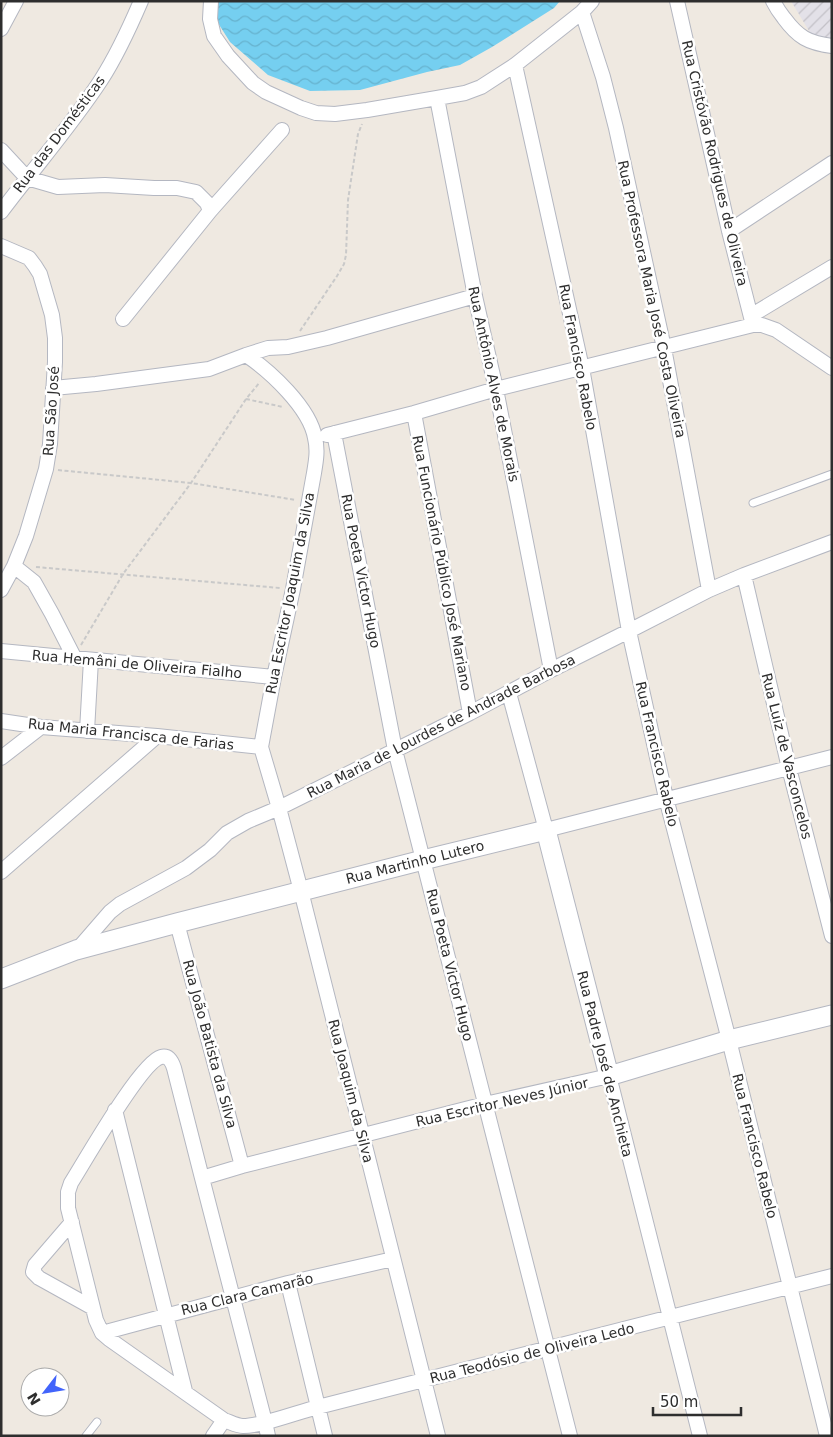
<svg xmlns="http://www.w3.org/2000/svg" width="833" height="1437" viewBox="0 0 833 1437" font-family="'DejaVu Sans',sans-serif">
<style>
.industrial{fill:url(#industrial-furrows)}
.water{fill:url(#water-waves)}
.lines{fill:none;stroke-linecap:round;stroke-linejoin:round}
.lane-casing{stroke:#b4b7c1;stroke-width:9}
.street-casing{stroke:#b4b7c1;stroke-width:16}
.secondary-casing{stroke:#b4b7c1;stroke-width:21}
.path{stroke:#c9c9c9;stroke-width:2;stroke-dasharray:4 2.5;stroke-linecap:butt}
.lane{stroke:#fff;stroke-width:7}
.street{stroke:#fff;stroke-width:14}
.secondary{stroke:#fff;stroke-width:19}
.labels{text-anchor:middle;stroke-width:5;stroke-linejoin:round;paint-order:stroke}
.street-label{font-size:14px;fill:#2e2e2e;stroke:#fff}
</style>
<defs>
<pattern id="industrial-furrows" width="10" height="10" patternUnits="userSpaceOnUse" patternTransform="scale(1.25)"><rect width="10" height="10" fill="#e3e1e8"/><path d="M-1 1l2-2M0 10L10 0M9 11l2-2" fill="none" stroke="#c3c1c7"/></pattern>
<pattern id="water-waves" width="16" height="10" patternUnits="userSpaceOnUse" patternTransform="scale(1.25)"><rect width="16" height="10" fill="#75cff0"/><path d="M0 5q4-4 8 0t8 0" fill="none" stroke="#66b2ce"/></pattern>
</defs>
<rect width="100%" height="100%" fill="#efe9e1"/>
<path class="industrial" d="M791,1H832V52L809,31Z"/>
<path class="water" d="M214,1H560L554,8L492,47L460,65L427,72L360,90L310,91L268,75L230,42L213,15Z"/>
<g class="lines">
<defs>
<path id="lane" d="M753,503L832,474
M86,1436L97,1422"/>
<path id="street" d="M211,1L210,19L214,36L228,56L253,83L266,92L301,108L316,113L335,114L367,110L437,98L465,93L481,87L515,65L582,12L592,1
M677,1L729,231L753,325
M773,1C776,7 780,13 784,18C798,37 808,43 832,46
M582,12L603,77L616,128L664,348L709,590
M1,29L16,1
M515,65L582,368L629,631L666,798L729,1040L827,1436
M437,98L475,296L496,389L551,670
M1,150L27,178
M27,178L58,187L105,185L154,188H177L196,192L207,203L210,211L123,319
M210,211L282,130
M1,212C34,168 71,126 101,80C117,55 129,29 141,1
M729,231L832,163
M1,246L29,258L35,266L40,274L52,315L55,338V362L50,444L46,469L26,536L14,566L1,590
M752,315L832,267
M246,355L268,348L288,347L327,338L475,296
M53,388L96,384L209,369L246,355C270,371 310,408 315,438C318,450 316,461 314,473L293,589L274,677L261,747L279,808L301,891L438,1436
M414,413L470,713
M334,433L395,750L570,1436
M327,435L414,413L496,389L753,325H762L776,330L832,368
M14,566L34,582L52,614L74,657
M744,575L789,768L832,936
M1,651L274,677
M509,693L546,830L832,757
M1,721L41,727L157,736L261,747
M87,731L91,660
M1,758L41,727
M1,872L157,736
M177,923L242,1166
M77,950L110,912L120,904L186,868L210,850L227,833L248,821L279,808L470,713L551,670L629,631L709,590L744,575L832,542
M115,1110L185,1391
M202,1178L242,1166L485,1104L609,1076L700,1436
M72,1222L35,1265L33,1272L39,1278L93,1308
M288,1283L325,1436
M102,1333L288,1283L393,1259
M213,1436L224,1420
M268,1436L265,1422L202,1178L174,1068C172,1062 169,1055 161,1057C141,1062 85,1161 71,1183L68,1192V1208L96,1320L102,1333L109,1339L224,1420C230,1422 237,1426 243,1426C262,1426 298,1412 318,1407L832,1276"/>
<path id="secondary" d="M1,979L76,950L177,923L423,860L546,830L609,1076L729,1040L832,1015"/>
</defs>
<use href="#lane" class="lane-casing"/>
<use href="#street" class="street-casing"/>
<use href="#secondary" class="secondary-casing"/>
<path class="path" d="M300,331L337,276L344,264L346,255L348,200L358,134L362,124
M246,399L283,407
M58,470L191,483L296,500
M36,567L280,588
M81,645L123,574L191,483L246,399L260,382"/>
<use href="#lane" class="lane"/>
<use href="#street" class="street"/>
<use href="#secondary" class="secondary"/>
</g>
<g class="labels">
<g class="street-label">
<text transform="translate(59 134) rotate(-53)" y="5">Rua das Domésticas</text>
<text transform="translate(715 163) rotate(77)" y="5">Rua Cristóvão Rodrigues de Oliveira</text>
<text transform="translate(652 299) rotate(78)" y="5">Rua Professora Maria José Costa Oliveira</text>
<text transform="translate(578 357) rotate(79)" y="5">Rua Francisco Rabelo</text>
<text transform="translate(494 384) rotate(78)" y="5">Rua Antônio Alves de Morais</text>
<text transform="translate(51 411) rotate(-86)" y="5">Rua São José</text>
<text transform="translate(442 563) rotate(79)" y="5">Rua Funcionário Público José Mariano</text>
<text transform="translate(361 571) rotate(79)" y="5">Rua Poeta Victor Hugo</text>
<text transform="translate(290 593) rotate(-79)" y="5">Rua Escritor Joaquim da Silva</text>
<text transform="translate(137 664) rotate(5)" y="5">Rua Hemâni de Oliveira Fialho</text>
<text transform="translate(441 726) rotate(-27)" y="5">Rua Maria de Lourdes de Andrade Barbosa</text>
<text transform="translate(131 734) rotate(6)" y="5">Rua Maria Francisca de Farias</text>
<text transform="translate(657 754) rotate(77)" y="5">Rua Francisco Rabelo</text>
<text transform="translate(787 756) rotate(76)" y="5">Rua Luiz de Vasconcelos</text>
<text transform="translate(415 862) rotate(-14)" y="5">Rua Martinho Lutero</text>
<text transform="translate(450 965) rotate(76)" y="5">Rua Poeta Victor Hugo</text>
<text transform="translate(210 1044) rotate(75)" y="5">Rua João Batista da Silva</text>
<text transform="translate(605 1064) rotate(76)" y="5">Rua Padre José de Anchieta</text>
<text transform="translate(351 1091) rotate(76)" y="5">Rua Joaquim da Silva</text>
<text transform="translate(502 1102) rotate(-13)" y="5">Rua Escritor Neves Júnior</text>
<text transform="translate(755 1146) rotate(76)" y="5">Rua Francisco Rabelo</text>
<text transform="translate(247 1294) rotate(-14)" y="5">Rua Clara Camarão</text>
<text transform="translate(532 1353) rotate(-14)" y="5">Rua Teodósio de Oliveira Ledo</text>
</g>
</g>
<rect width="833" height="1437" fill="none" stroke="#2e2e2e" stroke-width="5"/>
<g transform="translate(45 1392) rotate(239)"><circle r="24" fill="#ffffff" stroke="#ababab"/>
<path d="M0-4L9 19L0 12L-9 19Z" fill="#4264fb"/>
<text y="-8" font-size="14" font-weight="bold" text-anchor="middle" fill="#2e2e2e">N</text>
</g>
<path d="M653 1407v8h88v-8" fill="none" stroke="#2e2e2e" stroke-width="2.5"/>
<text x="660" y="1407" font-size="15" fill="#2e2e2e" stroke="#ffffff" stroke-width="4" paint-order="stroke">50 m</text>
</svg>
